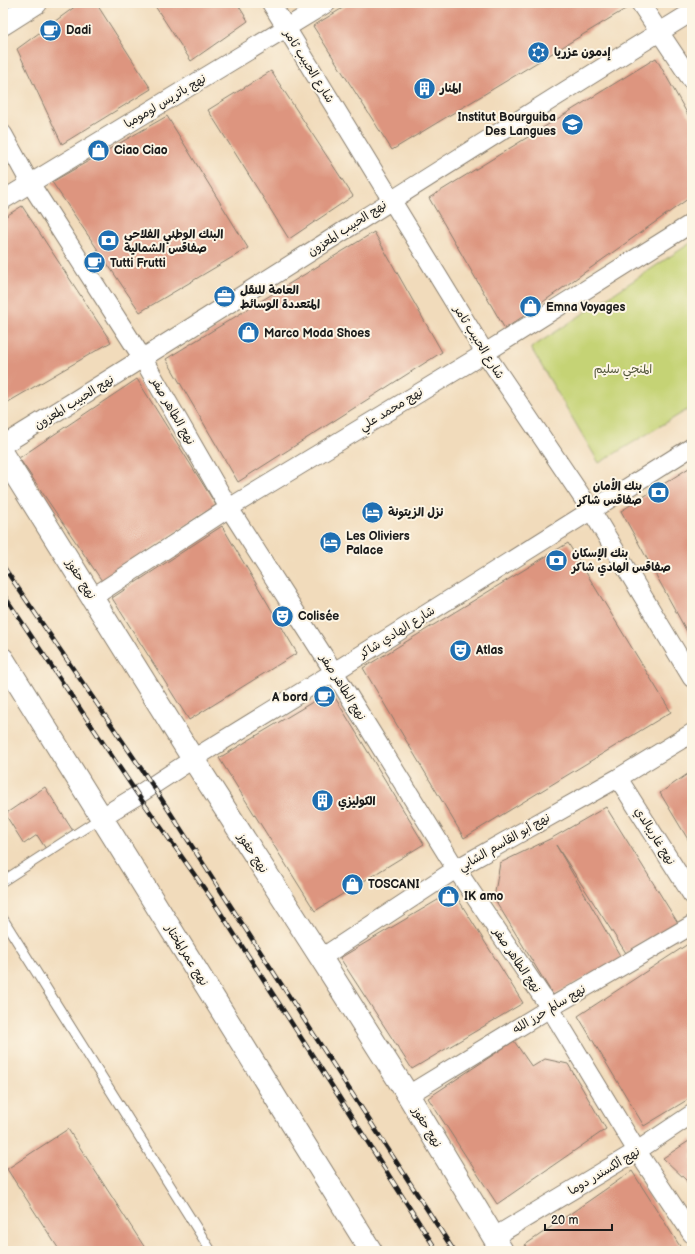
<svg xmlns="http://www.w3.org/2000/svg" width="695" height="1254" viewBox="0 0 695 1254" font-family="'Balsamiq Sans','Playpen Sans Arabic',sans-serif">
<style>
.green{fill:#c5d375;stroke:#707848}
.building{fill:#dd957f}
.lines{fill:none;stroke-linecap:round;stroke-linejoin:round}
.lane-casing{stroke:#867c6c;stroke-width:11}
.street-casing{stroke:#867c6c;stroke-width:20}
.secondary-casing{stroke:#867c6c;stroke-width:24}
.lane{stroke:#fff;stroke-width:9}
.street{stroke:#fff;stroke-width:18}
.secondary{stroke:#fff;stroke-width:22}
.rail-casing{stroke:#1c1c1c;stroke-width:4.5}
.rail{stroke:#fcf5e5;stroke-width:3;stroke-dasharray:9;stroke-linecap:butt}
.labels{text-anchor:middle;stroke-width:4;stroke-linejoin:round;paint-order:stroke}
.poi-label{font-size:12px;font-weight:bold;fill:#1c1c1c;stroke:#fcf5e5;text-anchor:start}
.street-label{font-size:12px;fill:#1c1c1c;stroke:#fcf5e5}
.park-label{font-size:12px;fill:#4f5337;stroke:#fcf5e5}
</style>
<rect width="100%" height="100%" fill="#fcf5e5"/>
<filter id="ink" filterUnits="userSpaceOnUse"><feTurbulence type="fractalNoise" baseFrequency=".025" numOctaves="2"/><feDisplacementMap in="SourceGraphic" scale="8" xChannelSelector="R" yChannelSelector="G"/><feConvolveMatrix kernelMatrix="1 2 1 2 8 2 1 2 1" color-interpolation-filters="sRGB"/></filter>
<filter id="wash" filterUnits="userSpaceOnUse"><feTurbulence type="fractalNoise" baseFrequency=".012" numOctaves="4" result="noise"/><feDisplacementMap in="SourceGraphic" scale="16" xChannelSelector="R" yChannelSelector="G"/><feGaussianBlur stdDeviation="0.9" result="paint"/><feColorMatrix in="noise" values="0 0 0 0 0 0 0 0 0 0 0 0 0 0 0 0 0 1.4 0 .05"/><feComposite in="paint" operator="in"/></filter>
<g filter="url(#wash)">
<rect width="100%" height="100%" fill="#f1dbbb"/>
<path class="green" d="M692,242V407L599,463L531,348Z"/>
<g id="blocks">
<path class="building" d="M80,3H96L151,89L62,144L17,49Z
M153,3H237L248,21L191,61Z
M351,3H624L627,8L392,150L313,26Z
M656,58L692,122V196L505,329L429,198Z
M271,71L353,196L289,239L208,110Z
M167,116L248,248L140,312L52,182Z
M22,206L111,342L3,405V218Z
M374,232L442,352L238,482L166,359Z
M137,379L216,505L102,581L19,458Z
M692,466V641L621,511Z
M222,526L297,653L189,720L112,598Z
M568,543L671,712L464,838L363,668Z
M331,691L424,844L315,911L219,758Z
M692,771V846L660,793Z
M45,787L73,831L46,849L37,835L24,844L5,814Z
M606,807L678,923L626,953L556,845L622,959L553,995L494,898L500,863L552,838Z
M453,891L523,1003L412,1069L340,958Z
M691,942L692,944V1097L644,1126L578,1016Z
M514,1041L532,1067L545,1059L568,1064L606,1129L497,1204L428,1098Z
M68,1129L147,1251H60L7,1169Z
M692,1139V1192L686,1180L663,1158Z
M632,1171L683,1251H529L525,1245Z"/>
</g>
</g>
<g filter="url(#ink)">
<use href="#blocks" fill-opacity="0" stroke="#867c6c" stroke-width="1"/>
<g class="lines">
<defs>
<path id="lane" d="M3,881L102,817
M3,919L211,1251"/>
<path id="street" d="M271,3L485,353L591,510L692,678
M640,3L692,81
M3,134L30,183L143,359L229,508L334,672L456,869L550,1008L637,1151L692,1234
M3,200L327,3
M3,445C234,303 461,154 692,12
M93,597L229,508L485,353L692,223
M618,778L692,895
M102,817L138,795L193,759L334,672L692,447
M321,958L456,869L618,778L692,733
M408,1095L550,1008L692,925
M494,1237L637,1151L692,1114"/>
<path id="secondary" d="M3,24L36,3
M3,455L193,759L321,958L408,1095L502,1251
M3,659L371,1251"/>
</defs>
<use href="#lane" class="lane-casing"/>
<use href="#street" class="street-casing"/>
<use href="#secondary" class="secondary-casing"/>
<use href="#lane" class="lane"/>
<use href="#street" class="street"/>
<use href="#secondary" class="secondary"/>
<defs>
<path id="rail" d="M3,566L153,786L454,1251
M3,594L138,795L211,898L327,1078L437,1251"/>
</defs>
<use href="#rail" class="rail-casing"/>
<use href="#rail" class="rail"/>
</g>
</g>
<defs>
<symbol id="cafe-disc" viewBox="-11 -11 22 22"><circle r="9.5" fill="#1f6fb2" stroke="#fcf5e5"/><path d="M-5.5-4.5H6V0H3Q3 3.5 0 3.5H-2.5Q-5.5 3.5-5.5 0ZM3-3.2v2h1.7v-2ZM-6 4.5H4V6H-6Z" fill="#fff"/></symbol>
<symbol id="synagogue-disc" viewBox="-11 -11 22 22"><circle r="9.5" fill="#1f6fb2" stroke="#fcf5e5"/><path d="M0-6.5L5.6 3.2H-5.6ZM0 6.5L5.6-3.2H-5.6Z" fill="#fff"/></symbol>
<symbol id="building-disc" viewBox="-11 -11 22 22"><circle r="9.5" fill="#1f6fb2" stroke="#fcf5e5"/><path d="M-4-6H4V6H1V3H-1V6H-4ZM-2.5-4.3h1.7v1.8h-1.7ZM.8-4.3h1.7v1.8H.8ZM-2.5-1h1.7V.8h-1.7ZM.8-1h1.7V.8H.8Z" fill="#fff"/></symbol>
<symbol id="school-disc" viewBox="-11 -11 22 22"><circle r="9.5" fill="#1f6fb2" stroke="#fcf5e5"/><path d="M0-5L7-2L0 1L-7-2ZM-4 1L0 2.5L4 1V4Q0 6-4 4Z" fill="#fff"/></symbol>
<symbol id="shop-disc" viewBox="-11 -11 22 22"><circle r="9.5" fill="#1f6fb2" stroke="#fcf5e5"/><path d="M-5-2.5h2.3a2.7 3.5 0 0 1 5.4 0H5L5.5 6h-11ZM-1.5-2.5h3a1.5 2.3 0 0 0-3 0Z" fill="#fff"/></symbol>
<symbol id="bank-disc" viewBox="-11 -11 22 22"><circle r="9.5" fill="#1f6fb2" stroke="#fcf5e5"/><path d="M-6-4H6V4H-6ZM0-2.3a2.3 2.3 0 1 0 0 4.6a2.3 2.3 0 1 0 0-4.6Z" fill="#fff"/></symbol>
<symbol id="office-disc" viewBox="-11 -11 22 22"><circle r="9.5" fill="#1f6fb2" stroke="#fcf5e5"/><path d="M-6-3h4V-5.5h4V-3h4V5H-6ZM-1-4.5V-3h2v-1.5ZM-6 0V1H6V0Z" fill="#fff"/></symbol>
<symbol id="hotel-disc" viewBox="-11 -11 22 22"><circle r="9.5" fill="#1f6fb2" stroke="#fcf5e5"/><path d="M-6-4.5h1.5V1H6V5H4.5V3h-9V5H-6ZM-4 0a1.8 1.8 0 1 1 3.6 0ZM.5 0V-2.5h3Q6-2.5 6 0Z" fill="#fff"/></symbol>
<symbol id="theatre-disc" viewBox="-11 -11 22 22"><circle r="9.5" fill="#1f6fb2" stroke="#fcf5e5"/><path d="M-5-5.5Q0-4 5-5.5V0Q5 5 0 6Q-5 5-5 0ZM-3.3-2.5H-1v1.5H-3.3ZM1-2.5H3.3v1.5H1ZM-2.8 1Q0 5.5 2.8 1Z" fill="#fff"/></symbol>
</defs>
<g fill-rule="evenodd">
<use href="#cafe-disc" x="38" y="18" width="25" height="25"/>
<use href="#synagogue-disc" x="526" y="40" width="25" height="25"/>
<use href="#building-disc" x="412" y="76" width="25" height="25"/>
<use href="#school-disc" x="560" y="112" width="25" height="25"/>
<use href="#shop-disc" x="86" y="138" width="25" height="25"/>
<use href="#bank-disc" x="96" y="228" width="25" height="25"/>
<use href="#cafe-disc" x="82" y="250" width="25" height="25"/>
<use href="#office-disc" x="212" y="284" width="25" height="25"/>
<use href="#shop-disc" x="518" y="294" width="25" height="25"/>
<use href="#shop-disc" x="236" y="320" width="25" height="25"/>
<use href="#bank-disc" x="646" y="480" width="25" height="25"/>
<use href="#hotel-disc" x="360" y="500" width="25" height="25"/>
<use href="#hotel-disc" x="318" y="530" width="25" height="25"/>
<use href="#bank-disc" x="544" y="548" width="25" height="25"/>
<use href="#theatre-disc" x="270" y="604" width="25" height="25"/>
<use href="#theatre-disc" x="448" y="638" width="25" height="25"/>
<use href="#cafe-disc" x="312" y="684" width="25" height="25"/>
<use href="#building-disc" x="310" y="788" width="25" height="25"/>
<use href="#shop-disc" x="340" y="872" width="25" height="25"/>
<use href="#shop-disc" x="436" y="884" width="25" height="25"/>
</g>
<g class="labels">
<g class="poi-label">
<text x="66" y="34">Dadi</text>
<text x="554" y="56">إدمون عزريا</text>
<text x="440" y="92">المنار</text>
<text x="556" y="121" text-anchor="end">Institut Bourguiba<tspan x="556" dy="14">Des Langues</tspan></text>
<text x="114" y="154">Ciao Ciao</text>
<text x="124" y="238">البنك الوطني الفلاحي<tspan x="124" dy="14">صفاقس الشمالية</tspan></text>
<text x="110" y="267">Tutti Frutti</text>
<text x="240" y="294">العامة للنقل<tspan x="240" dy="14">المتعددة الوسائط</tspan></text>
<text x="546" y="311">Emna Voyages</text>
<text x="264" y="337">Marco Moda Shoes</text>
<text x="642" y="490" text-anchor="end">بنك الأمان<tspan x="642" dy="14">صفاقس شاكر</tspan></text>
<text x="388" y="516">نزل الزيتونة</text>
<text x="346" y="540">Les Oliviers<tspan x="346" dy="14">Palace</tspan></text>
<text x="572" y="557">بنك الإسكان<tspan x="572" dy="14">صفاقس الهادي شاكر</tspan></text>
<text x="298" y="620">Colisée</text>
<text x="476" y="654">Atlas</text>
<text x="308" y="701" text-anchor="end">A bord</text>
<text x="338" y="805">الكوليزي</text>
<text x="368" y="888">TOSCANI</text>
<text x="464" y="900">IK amo</text>
</g>
<g class="street-label">
<text transform="translate(309 66) rotate(58)" y="4">شارع الحبيب ثامر</text>
<text transform="translate(165 101) rotate(-31)" y="4">نهج باتريس لومومبا</text>
<text transform="translate(347 228) rotate(-33)" y="4">نهج الحبيب المعزون</text>
<text transform="translate(479 342) rotate(58)" y="4">شارع الحبيب ثامر</text>
<text transform="translate(74 402) rotate(-32)" y="4">نهج الحبيب المعزون</text>
<text transform="translate(391 409) rotate(-31)" y="4">نهج محمد علي</text>
<text transform="translate(173 411) rotate(60)" y="4">نهج الطاهر صفر</text>
<text transform="translate(81 579) rotate(58)" y="4">نهج حفوز</text>
<text transform="translate(397 632) rotate(-32)" y="4">شارع الهادي شاكر</text>
<text transform="translate(343 687) rotate(58)" y="4">نهج الطاهر صفر</text>
<text transform="translate(655 836) rotate(58)" y="4">نهج غاريبالدي</text>
<text transform="translate(504 842) rotate(-30)" y="4">نهج أبو القاسم الشابي</text>
<text transform="translate(253 853) rotate(57)" y="4">نهج حفوز</text>
<text transform="translate(187 955) rotate(58)" y="4">نهج عمرالمختار</text>
<text transform="translate(517 960) rotate(56)" y="4">نهج الطاهر صفر</text>
<text transform="translate(549 1009) rotate(-31)" y="4">نهج سالم حرز الله</text>
<text transform="translate(427 1127) rotate(59)" y="4">نهج حفوز</text>
<text transform="translate(604 1171) rotate(-31)" y="4">نهج ألكسندر دوما</text>
</g>
<g class="park-label">
<text x="623" y="373">المنجي سليم</text>
</g>
</g>
<rect width="695" height="1254" fill="none" stroke="#fcf5e5" stroke-width="16"/>
<path d="M545 1224v6h67v-6" fill="none" stroke="#1c1c1c" stroke-width="2"/>
<text x="551" y="1224" font-size="12" fill="#1c1c1c" stroke="#fcf5e5" stroke-width="3" paint-order="stroke">20 m</text>
</svg>
